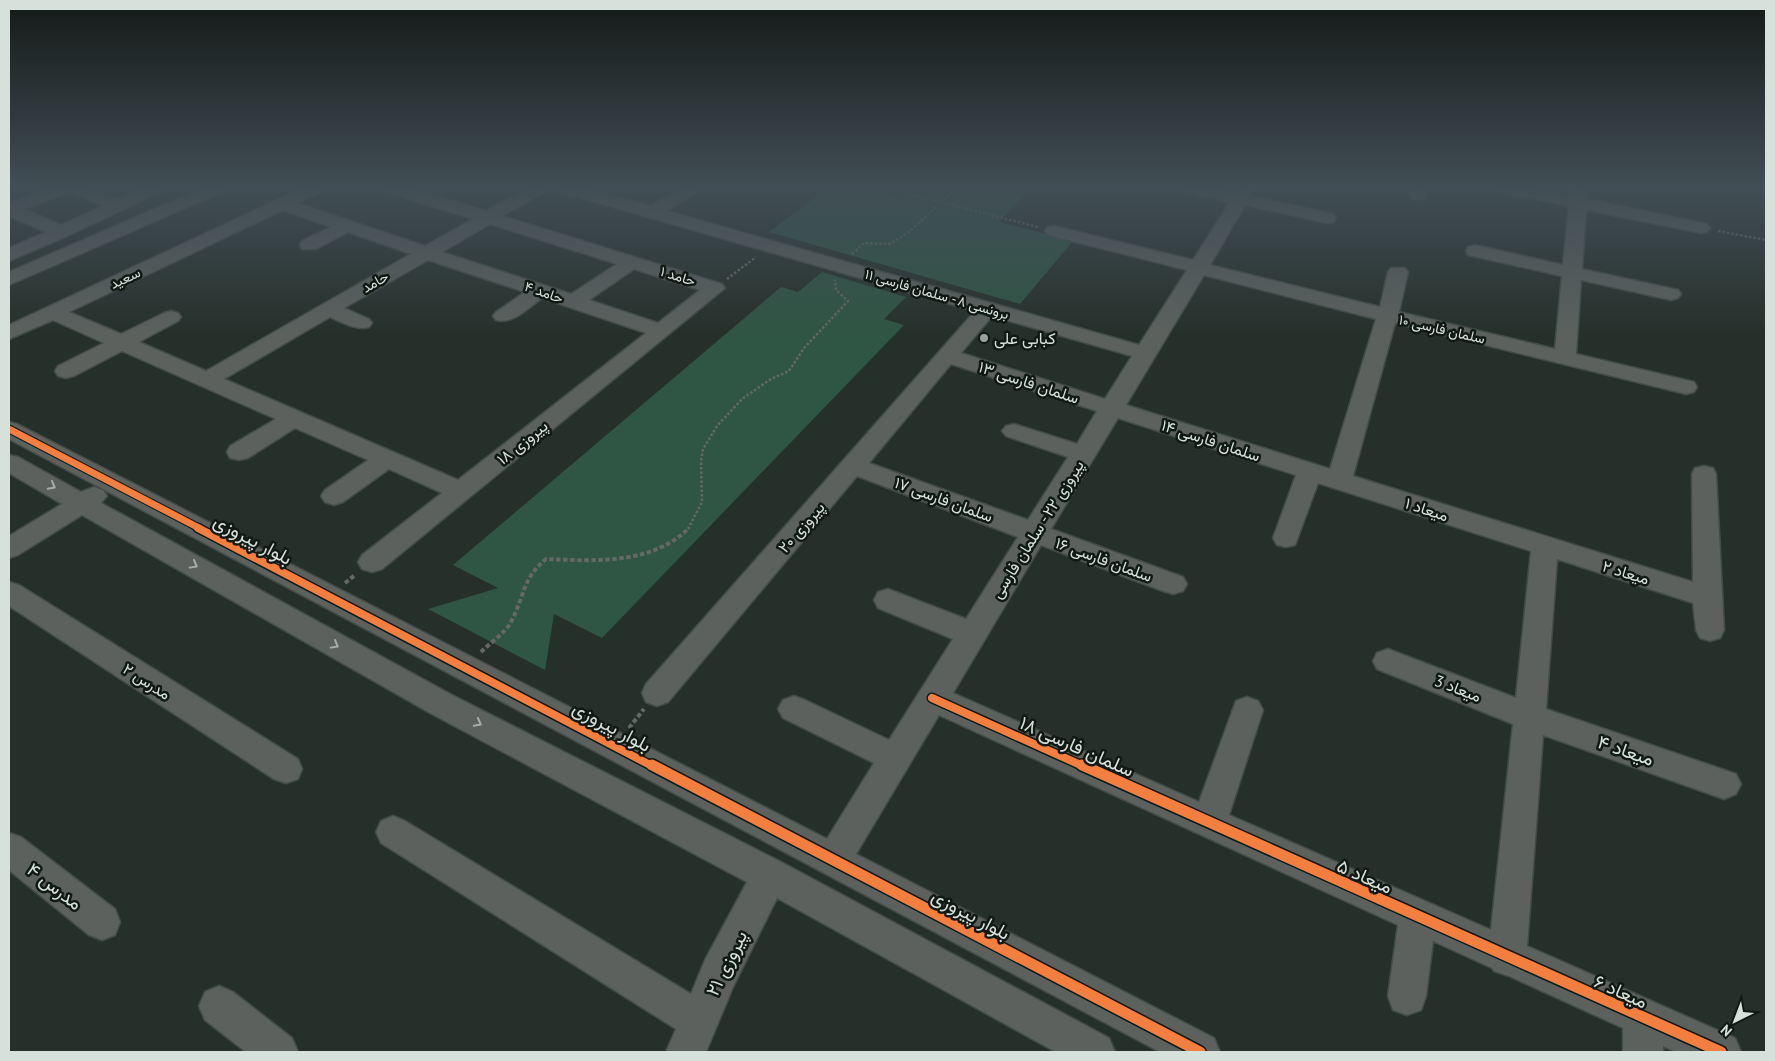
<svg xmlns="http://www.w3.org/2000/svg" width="1775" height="1061" viewBox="0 0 1775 1061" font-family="'PT Sans',Vazirmatn,sans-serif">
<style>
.green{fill:#2f5544}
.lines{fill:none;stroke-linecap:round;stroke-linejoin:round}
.minor-casing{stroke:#434b47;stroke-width:3}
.path-far1{stroke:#646866;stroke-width:2.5;stroke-dasharray:2.5 2;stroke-linecap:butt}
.path{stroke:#646866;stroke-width:4;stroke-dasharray:4.5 2.5;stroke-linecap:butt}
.minor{fill:#5c615e;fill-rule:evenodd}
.cycleway-far2-casing{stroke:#111915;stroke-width:9}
.cycleway-far1-casing{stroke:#111915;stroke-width:11}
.cycleway-casing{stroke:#111915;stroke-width:14}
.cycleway-far2{stroke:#f27e40;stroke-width:7}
.cycleway-far1{stroke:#f27e40;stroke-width:8}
.cycleway{stroke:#f27e40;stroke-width:11}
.oneway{stroke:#a5aea9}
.poi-dot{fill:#98a39d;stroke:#111915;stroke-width:2}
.labels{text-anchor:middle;stroke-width:5;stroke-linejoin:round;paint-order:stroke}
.far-street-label{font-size:14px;fill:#d6e1db;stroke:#111915}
.poi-label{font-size:16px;fill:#d6e1db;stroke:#111915;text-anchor:start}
.street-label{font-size:16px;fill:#d6e1db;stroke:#111915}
.near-street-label{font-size:19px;fill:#d6e1db;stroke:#111915}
</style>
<rect width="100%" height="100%" fill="#26302b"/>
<path class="green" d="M831,185H853L901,197L916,185H1035L999,222L1073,241L1020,304L769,232Z
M822,272L906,297L884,319L904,325L602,638L554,614L545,670L428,609L498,588L453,565L781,287L798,292Z"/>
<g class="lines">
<defs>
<path id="minor" d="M57,185H79L117,199L148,185H169L167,189L67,236L9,261V248L46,232L11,217L9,203ZM69,192L103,206L61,225L24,209Z
M210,185H231L229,189L9,285V272Z
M309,185H330L328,189L297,203L425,246L473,219L377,189L375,185H399L486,211L532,185H573L651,206L684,185H703L701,189L667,211L1139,345L1187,270L1048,235L1045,231L1048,227L1054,226L1193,260L1230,202L1173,189L1171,185H1200L1236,192L1241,185H1257L1251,196L1333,214L1336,218L1333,222L1327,223L1245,205L1210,265L1380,307L1388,272L1391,268H1405L1408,272L1399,312L1555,349L1562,276L1468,255L1466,251L1468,247L1475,245L1563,265L1569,206L1484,189L1482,185H1513L1569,196L1571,185H1587V199L1707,224L1710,228L1707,232L1701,233L1586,210L1582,269L1678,290L1681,294L1678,298L1671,300L1581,280L1576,354L1694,382L1697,387L1694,392L1686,394L1395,323L1353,476L1693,582L1692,474L1695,468L1704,466L1713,468L1716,474L1724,630L1720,638L1710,641L1700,638L1696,630L1693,603L1557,559L1546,709L1736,774L1741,784L1736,794L1724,799L1543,735L1527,946L1735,1038L1741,1052H1676L1663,1046V1052H1623V1028L1509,976L1494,971L1492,968L1433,941L1426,996L1421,1010L1407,1015L1393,1010L1388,996L1398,925L939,715L856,854L1214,1038L1220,1052H1160L9,439V422L17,424L827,839L874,763L783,718L778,709L783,700L794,696L805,700L889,740L953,639L878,608L874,600L878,592L888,589L966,619L1018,537L857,476L668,702L657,706L646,702L642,693L646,684L975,311L550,189L502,216L722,284L725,288L382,569L372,572L362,569L358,562L362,555L442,493L389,469L343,502L334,505L325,502L321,496L325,490L368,460L295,428L248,458L239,460L230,458L227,452L230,446L276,419L122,351L74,376L66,378L58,376L55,371L58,366L104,343L53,320L9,339V325ZM283,210L331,227L302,241L300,245L302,249H316L348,232L411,254L206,371L139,342L178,321L181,317L178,313L171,311L164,313L121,334L69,312ZM490,224L617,264L571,294L442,252ZM428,260L525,292L496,312L493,316L496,320C513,325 529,307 542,298L646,333L458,480L224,379L330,317C342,322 356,331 369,327L372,323L369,319L344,308ZM634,269L700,290L658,323L589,300ZM1204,275L1376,319L1330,469L1126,405ZM992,316L1132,356L1105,399L961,353ZM951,364L1097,411L1077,444L1014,424L1006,426L1002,431L1006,436L1068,457L1028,520L869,463ZM1118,418L1296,475L1273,538L1277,545L1286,547L1295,545L1318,483L1531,551L1516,698L1388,649L1377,653L1373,661L1377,669L1513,724L1491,930L1229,815L1263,710L1258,701L1247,697L1236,701L1199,802L953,693L1041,545L1163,591L1173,594L1183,591L1187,584L1183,577L1051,529Z
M1413,185H1429L1425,199H1413L1410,195Z
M9,455L18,457L81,492L94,487L103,490L107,496L101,503L452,695L783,863L1109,1038L1115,1052H1056L777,898L733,987L706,1052H666L676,1029L381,843L376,832L381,821L393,816L405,821L691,994L705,960L747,882L430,713L82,515L18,555L9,558V536L62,504L9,473Z
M9,582L19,585L298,759L302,769L298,779L286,783L274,779L9,606Z
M9,833L21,837L115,909L120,922L115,935L102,940L89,935L9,870Z
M219,986L233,992L292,1038L298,1052H246L205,1020L199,1006L205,992Z"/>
</defs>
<use href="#minor" class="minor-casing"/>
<path class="path-far1" d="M874,185L1038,227
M1718,231L1766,240
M852,254L864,243L890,244L910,231L960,185
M727,279L756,257
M688,529L702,502L701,461L703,449L717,426L742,399L771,379L789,371L804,348L848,301L836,290L835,280"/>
<path class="path" d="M345,583L355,575
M481,652C490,643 505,633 511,622C525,595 522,579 546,559C594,561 652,565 689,528
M629,728L644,709"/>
<use href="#minor" class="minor"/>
<defs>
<path id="cycleway-far2" d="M9,429L201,529"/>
<path id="cycleway-far1" d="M198,528L654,767
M932,698L1085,767"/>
<path id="cycleway" d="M652,765L1200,1052
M1082,765L1721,1052"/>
</defs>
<use href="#cycleway-far2" class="cycleway-far2-casing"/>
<use href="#cycleway-far1" class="cycleway-far1-casing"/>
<use href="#cycleway" class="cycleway-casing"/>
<use href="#cycleway-far2" class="cycleway-far2"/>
<use href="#cycleway-far1" class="cycleway-far1"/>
<use href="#cycleway" class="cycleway"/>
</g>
<defs><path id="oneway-chevron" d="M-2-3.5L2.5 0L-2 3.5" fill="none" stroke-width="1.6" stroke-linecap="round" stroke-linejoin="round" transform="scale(1.25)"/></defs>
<g class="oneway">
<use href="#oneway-chevron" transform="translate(52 486) rotate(28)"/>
<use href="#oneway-chevron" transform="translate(194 565) rotate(29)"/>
<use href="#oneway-chevron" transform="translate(335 645) rotate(29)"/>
<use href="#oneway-chevron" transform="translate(478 723) rotate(28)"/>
</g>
<linearGradient id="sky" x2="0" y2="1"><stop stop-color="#151a18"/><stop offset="0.56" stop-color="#414e55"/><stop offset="1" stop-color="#414e55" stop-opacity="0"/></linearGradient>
<rect width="1775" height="333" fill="url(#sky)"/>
<circle class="poi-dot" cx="984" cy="338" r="5"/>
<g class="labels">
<g class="far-street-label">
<text transform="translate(678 276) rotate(17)" y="5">حامد ۱</text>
<text transform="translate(125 278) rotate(-25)" y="5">سعید</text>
<text transform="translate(375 282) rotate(-30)" y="5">حامد</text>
<text transform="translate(544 292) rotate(19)" y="5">حامد ۴</text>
<text transform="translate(937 294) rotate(16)" y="5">برونسی ۸ - سلمان فارسی ۱۱</text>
<text transform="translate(1442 329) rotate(13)" y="5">سلمان فارسی ۱۰</text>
</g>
<g class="poi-label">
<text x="994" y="344">کبابی علی</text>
</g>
<g class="street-label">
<text transform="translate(1029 382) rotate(18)" y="6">سلمان فارسی ۱۳</text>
<text transform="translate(1211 440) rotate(18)" y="6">سلمان فارسی ۱۴</text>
<text transform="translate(522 442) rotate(-39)" y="6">پیروزی ۱۸</text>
<text transform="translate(944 499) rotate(20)" y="6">سلمان فارسی ۱۷</text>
<text transform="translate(1427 509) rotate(18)" y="6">میعاد ۱</text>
<text transform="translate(801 527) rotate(-49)" y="6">پیروزی ۲۰</text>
<text transform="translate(1037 529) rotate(-58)" y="6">پیروزی ۲۲ - سلمان فارسی</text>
<text transform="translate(1104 559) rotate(20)" y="6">سلمان فارسی ۱۶</text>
<text transform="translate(1626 572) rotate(17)" y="6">میعاد ۲</text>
<text transform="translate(147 681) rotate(33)" y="6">مدرس ۲</text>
<text transform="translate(1458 688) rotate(21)" y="6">میعاد 3</text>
</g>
<g class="near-street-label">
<text transform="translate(253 539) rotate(28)" y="7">بلوار پیروزی</text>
<text transform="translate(612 726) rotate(28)" y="7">بلوار پیروزی</text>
<text transform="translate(1077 746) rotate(24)" y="7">سلمان فارسی ۱۸</text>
<text transform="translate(1626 750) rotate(19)" y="7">میعاد ۴</text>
<text transform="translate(1365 876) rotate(24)" y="7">میعاد ۵</text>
<text transform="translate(55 886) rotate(38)" y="7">مدرس ۴</text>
<text transform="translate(971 914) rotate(28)" y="7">بلوار پیروزی</text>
<text transform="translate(726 963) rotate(-64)" y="7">پیروزی ۲۱</text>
<text transform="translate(1621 991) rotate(24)" y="7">میعاد ۶</text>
</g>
</g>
<rect width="1775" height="1061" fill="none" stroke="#d6e1db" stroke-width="20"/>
<g transform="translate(1735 1021) rotate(222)" stroke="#111915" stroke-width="4" paint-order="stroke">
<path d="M0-4L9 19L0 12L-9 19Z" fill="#d6e1db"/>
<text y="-8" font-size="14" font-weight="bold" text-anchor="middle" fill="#d6e1db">N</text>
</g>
</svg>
